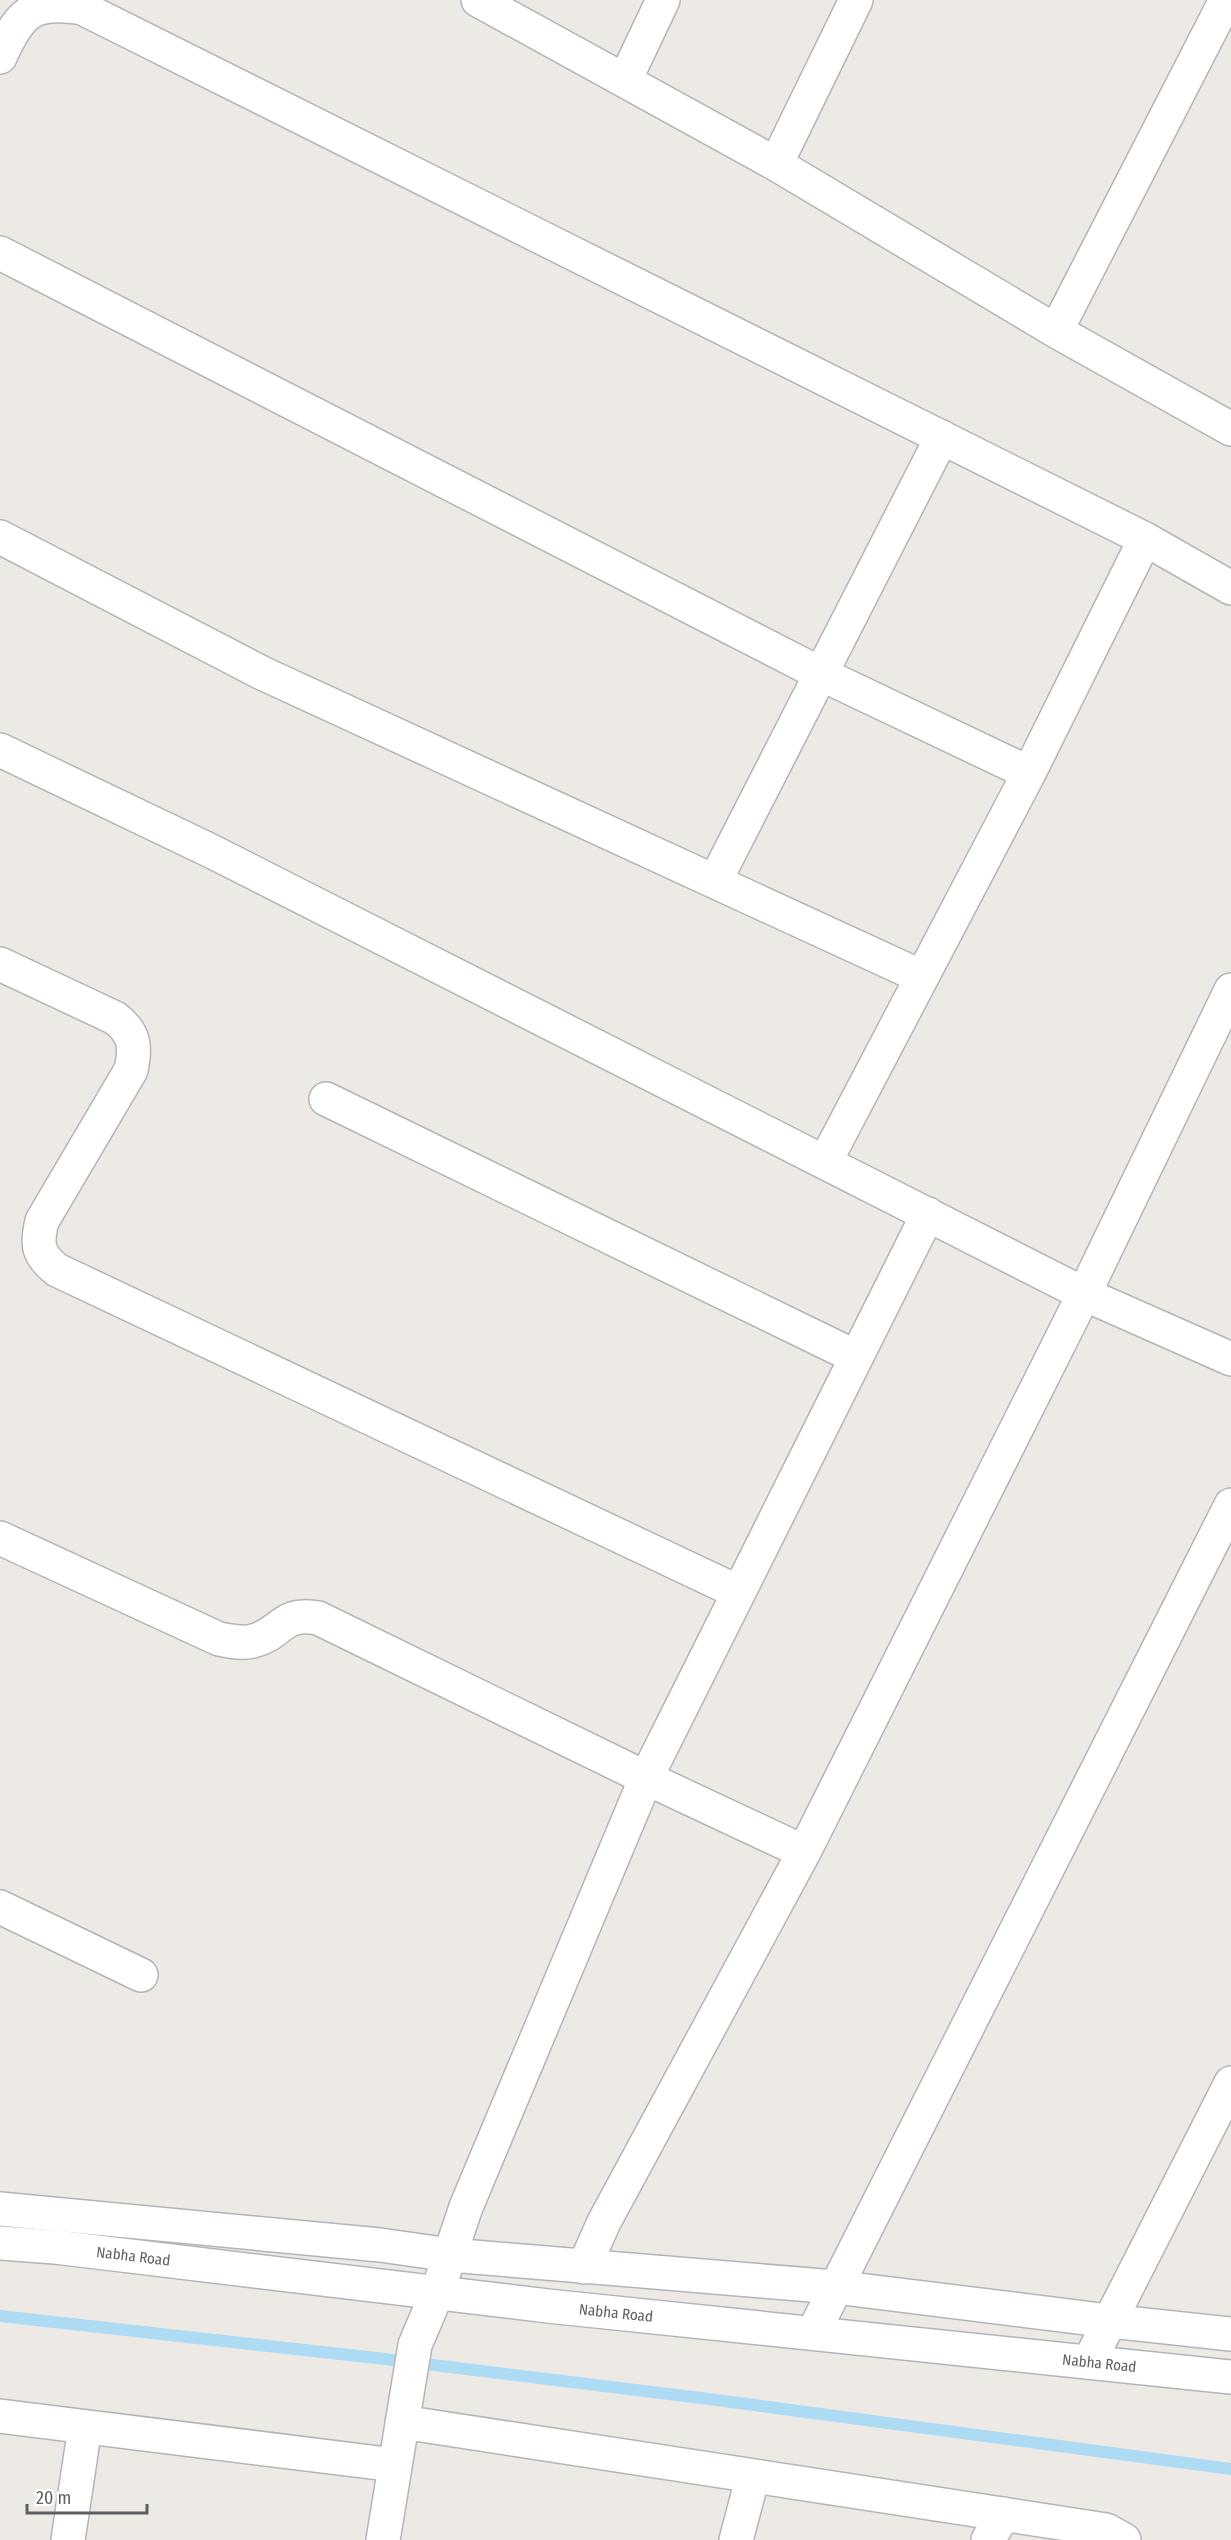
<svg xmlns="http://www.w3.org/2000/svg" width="1231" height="2540" viewBox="0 0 1231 2540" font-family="'Fira Sans Condensed',sans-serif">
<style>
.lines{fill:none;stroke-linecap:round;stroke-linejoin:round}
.stream{stroke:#aedbf4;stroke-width:12}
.street-casing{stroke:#b2b5b8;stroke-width:36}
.secondary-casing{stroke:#b1b4b8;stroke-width:36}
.street{stroke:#fff;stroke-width:33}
.secondary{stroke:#fff;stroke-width:33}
.labels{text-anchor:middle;stroke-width:4.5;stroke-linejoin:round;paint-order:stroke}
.street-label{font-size:15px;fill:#5d6063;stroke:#fff}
</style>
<rect width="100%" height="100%" fill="#edeae5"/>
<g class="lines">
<path class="stream" d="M0,2316L385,2359L709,2399L1231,2469"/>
<defs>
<path id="street" d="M478,0L776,164L1056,331L1231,429
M0,57C20,12 32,0 82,8L1145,539L1231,588
M625,80L663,0
M776,164L856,0
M0,253L819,673L1029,773
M1056,331L1226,0
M0,537L262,673L922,977
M0,750L211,851L1084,1294L1231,1359
M715,881L942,437
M0,964L115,1018C135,1033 136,1047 131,1070L42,1221C36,1245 38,1255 57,1270L738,1592
M326,1099L856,1357
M825,1162L1029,773L1145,539
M0,1538L219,1639C230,1641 242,1644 253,1641C282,1634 281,1611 318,1618L646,1778L804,1852
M0,1907L141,1975
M584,2267L604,2222L804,1852L1084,1294L1231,990
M813,2333L1231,1505
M1089,2362L1231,2083
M0,2416L395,2465
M402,2422L1106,2530L1124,2540
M68,2540L85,2427
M383,2540L415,2345L437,2293L466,2207L646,1778L928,1214
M736,2540L753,2476
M988,2540L1004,2514"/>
<g id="secondary">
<path d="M0,2209L380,2245L450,2255L835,2287L1109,2321L1231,2334"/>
<path id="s1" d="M0,2243L55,2247L548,2306L1231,2377"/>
</g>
</defs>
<use href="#street" class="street-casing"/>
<use href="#secondary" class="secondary-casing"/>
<use href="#street" class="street"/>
<use href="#secondary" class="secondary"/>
</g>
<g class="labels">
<g class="street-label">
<text dy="5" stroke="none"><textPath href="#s1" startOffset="134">Nabha Road</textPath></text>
<text dy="5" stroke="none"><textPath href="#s1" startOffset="620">Nabha Road</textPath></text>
<text dy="5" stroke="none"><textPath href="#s1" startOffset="1106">Nabha Road</textPath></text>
</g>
</g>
<path d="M27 2504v9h120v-9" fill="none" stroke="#5d6063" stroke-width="3"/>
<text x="36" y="2504" font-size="18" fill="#5d6063" stroke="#ffffff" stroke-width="4.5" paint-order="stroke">20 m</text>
</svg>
